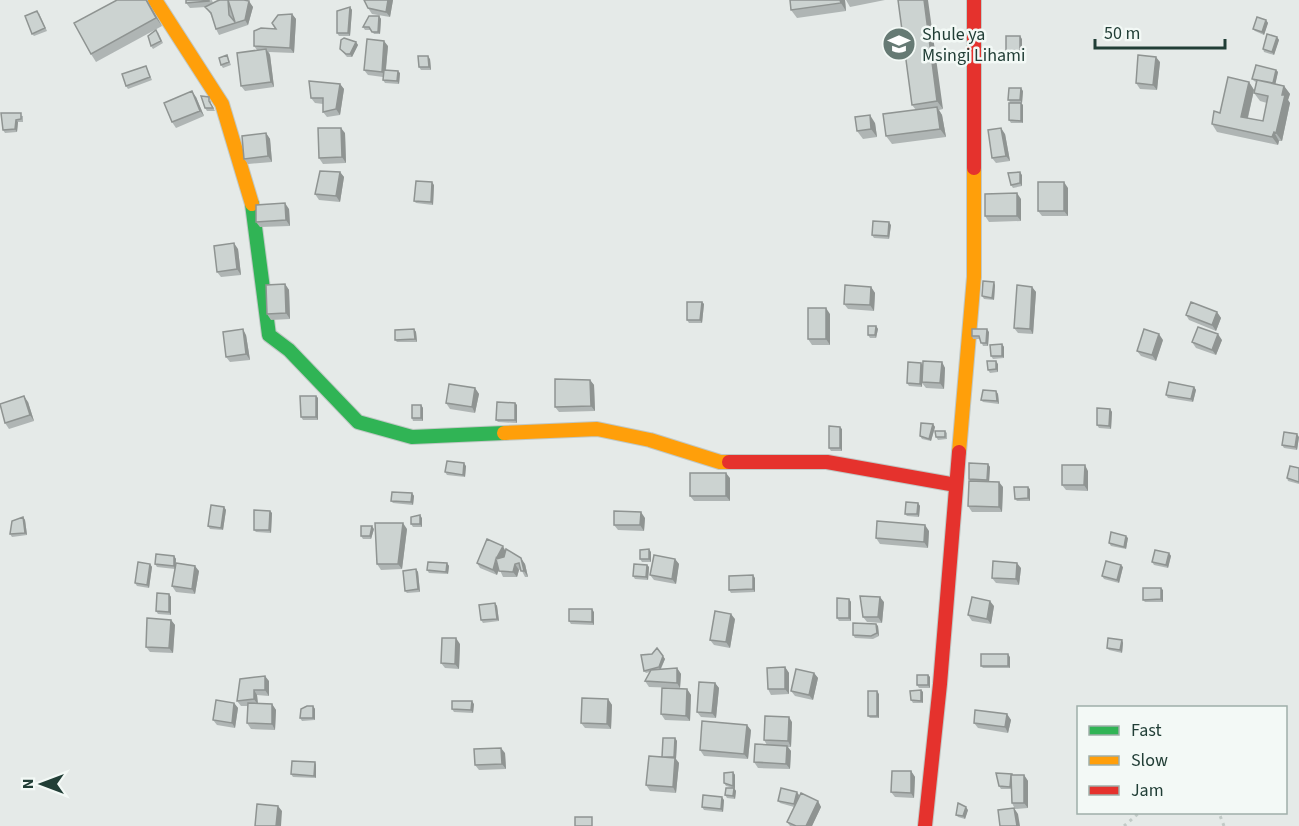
<svg xmlns="http://www.w3.org/2000/svg" width="1299" height="826" viewBox="0 0 1299 826" font-family="'Source Sans 3',sans-serif">
<style>
.lines{fill:none;stroke-linecap:round;stroke-linejoin:round}
.fast-casing{stroke:#c0c8c5;stroke-width:16}
.slow-casing{stroke:#c0c8c5;stroke-width:16}
.jam-casing{stroke:#c0c8c5;stroke-width:16}
.path{stroke:#c1cac6;stroke-width:3;stroke-dasharray:3 4.5;stroke-linecap:butt}
.fast{stroke:#30b455;stroke-width:14}
.slow{stroke:#ff9f0a;stroke-width:14}
.jam{stroke:#e5322d;stroke-width:14}
.wall{fill:#afb5b4}
.shaded-wall{fill:#8f9492}
.building{fill:#ccd3d1;stroke:#8f9492;stroke-width:1.5}
.labels{text-anchor:middle;stroke-width:5;stroke-linejoin:round;paint-order:stroke}
.poi-label{font-size:18px;fill:#213e36;stroke:#f3f9f6;text-anchor:start}
</style>
<rect width="100%" height="100%" fill="#e5eae8"/>
<g class="lines">
<defs>
<path id="fast" d="M252,204L269,335L289,350L358,422L412,437L504,433"/>
<path id="slow" d="M155,0L222,104L252,204
M504,433L597,429L650,440L720,462H729
M959,452L974,277V168"/>
<path id="jam" d="M974,0V168
M729,462H827L956,485
M925,826L940,684L959,452"/>
</defs>
<use href="#fast" class="fast-casing"/>
<use href="#slow" class="slow-casing"/>
<use href="#jam" class="jam-casing"/>
<path class="path" d="M1215,812L1219,813L1224,826
M1124,826L1140,812"/>
<use href="#fast" class="fast"/>
<use href="#slow" class="slow"/>
<use href="#jam" class="jam"/>
</g>
<path class="wall" d="M117,0H147L162,26L96,62L91,54Z
M212,0L213,3L228,5L247,1L253,7L248,25L219,35L216,29L211,15L206,7L190,8L186,3Z
M364,0H393L390,17L372,14L368,8Z
M790,0H845L846,11L797,18L791,10Z
M846,0H885L850,7Z
M898,0L943,109L939,110L942,115L946,137L892,144L886,136L916,110L912,105Z
M350,7L352,10L350,36H339L337,33Z
M39,13L47,31L34,36L32,34Z
M292,14L296,19L294,53L269,52L270,55L274,87L245,91L241,86L257,50L254,46L276,29Z
M379,16L381,19L380,34H374L371,30H365L363,27Z
M1266,20L1268,23L1264,35L1255,31L1253,29Z
M158,32L163,43L153,49L151,46Z
M1277,37L1279,40L1274,55L1264,52L1263,49Z
M1022,39V62H1008L1006,59Z
M356,42L358,45L352,57H347L340,49Z
M388,46L386,70L400,73L399,84L385,83L383,80V77L368,75L364,70Z
M227,55L231,65L223,68L221,65Z
M430,59L431,70H421L419,67Z
M1160,62L1157,90L1140,89L1136,83Z
M146,66L152,80L128,89L126,86Z
M1276,70L1278,72L1275,84L1284,86L1290,94L1288,100L1290,103L1282,141H1279L1278,145L1217,132L1212,124L1249,82L1254,90L1248,118L1263,121L1267,103L1260,101L1254,93L1256,82L1254,81L1252,79Z
M340,84L344,89L340,115L327,117L323,112V104L315,103L311,98Z
M1023,91L1022,103H1021L1023,105V123H1011L1009,120L1010,102L1008,100Z
M196,97L204,116L176,128L172,122Z
M211,100V104L215,111H207L205,108Z
M1,113L23,116V122H18L17,132L5,133L3,130Z
M875,123L877,137L863,139L857,131Z
M266,133L270,139L272,162L248,164L244,159Z
M345,133L346,163L323,164L319,158Z
M1005,134L1010,161L996,163L992,158Z
M340,172L344,177L340,202L319,200L315,194Z
M1022,175V186L1013,188L1011,185Z
M434,185L433,205L416,203L414,201Z
M1068,188V216H1042L1038,211Z
M1021,199V221L989,222L985,216Z
M289,209L290,226L260,227L256,222Z
M891,225L889,239L874,238L872,235Z
M238,249L241,275L221,277L217,272Z
M285,284L289,290L290,319L271,320L267,314Z
M995,285L994,300L984,299L982,296Z
M871,287L875,293L874,311L848,309L844,304Z
M1032,287L1036,292L1033,334L1018,333L1014,328Z
M702,302L704,304L702,323H689L687,320Z
M1217,312L1221,318L1216,331L1189,320L1186,315Z
M830,314V345H812L808,339Z
M876,326L878,329L876,338H870L868,335Z
M414,329L416,332L417,342H397L395,340Z
M989,332L988,346H983L980,339H973L972,336Z
M246,335L250,360L230,362L226,357Z
M1163,340L1156,361L1141,356L1137,351Z
M1222,340L1216,355L1196,348L1192,342Z
M1002,344L1004,347V358L993,359L991,356Z
M942,362L945,368L944,389L926,388L922,383V387L909,386L907,383L923,365Z
M998,364V372L990,373L988,370Z
M590,380L594,385L595,411L559,412L555,407Z
M1194,387L1196,390L1193,402L1168,398L1166,395Z
M475,388L479,394L475,413L450,409L446,403Z
M996,391L998,394L999,404L983,402L981,400Z
M316,396L318,398V420H303L301,417Z
M28,402L34,421L9,429L5,423Z
M515,403L517,405V423L498,422L496,420Z
M421,405L423,408V421H413L412,418Z
M1110,409L1112,412L1111,429L1099,428L1097,425Z
M933,424L935,427L931,441L922,439L920,436Z
M842,429V451H831L829,448Z
M945,431L947,433V439L938,440L936,437Z
M1299,437L1297,450L1284,448L1282,445Z
M988,464L990,467L989,482L1003,487L1002,512H972L968,506L970,481L969,479Z
M466,466L465,477L447,475L445,472Z
M1299,468V484L1288,481L1287,478Z
M1088,471V491L1066,490L1062,485Z
M730,478V501H694L690,496Z
M1030,489V501H1017L1015,499Z
M412,493L414,496L413,505L393,503L391,501Z
M918,503L920,506L919,517L907,516L905,514Z
M224,507L226,510L223,530L210,529L208,526Z
M270,511L272,513L271,533L256,532L254,530Z
M23,517L25,520L27,535L12,537L10,534Z
M422,518V527H413L411,524Z
M645,518L644,531L618,530L614,525Z
M374,529L371,539H363L361,536Z
M407,529L402,569L381,570L377,564Z
M929,531L928,548L880,544L876,538Z
M1128,538L1126,549L1111,546L1109,543Z
M506,551L525,564L528,577H525L521,569L519,570L517,577H503L499,568L497,575L480,568L477,563Z
M651,552V562H642L640,559Z
M1169,553L1171,556L1168,568L1154,565L1152,562Z
M174,556L176,559V563L199,571L195,594L176,592L172,586L175,569L157,567L155,564Z
M675,559L679,564L676,584L654,580L650,575Z
M447,563L449,566L448,574L429,573L427,570Z
M150,564L152,567L149,588L137,586L135,583Z
M647,565L649,567L648,580L635,579L633,576Z
M1123,567L1119,583L1104,579L1102,576Z
M1021,568L1019,585L996,583L992,578Z
M416,569L418,572L420,592L407,593L405,591Z
M755,578V592L731,593L729,590Z
M1163,590V602H1145L1143,600Z
M169,594L171,597V615L158,614L156,611Z
M849,599L851,602V621H839L837,618Z
M884,602L882,623L867,622L863,617Z
M495,603L497,606L499,621L483,623L481,620Z
M994,606L991,624L972,621L968,615Z
M594,612V625L571,624L569,621Z
M735,619L730,648L714,645L710,640Z
M171,620L175,625L173,653L150,652L146,647Z
M876,624L878,626L879,636L873,639L855,638L853,635Z
M1122,640L1123,643L1122,653L1109,650L1107,648Z
M460,644L459,669L445,668L441,663Z
M657,648L665,659L661,669L677,668L681,674L680,688L649,687L645,681L650,672L646,673L644,671L652,654Z
M1010,657V668H983L981,666Z
M785,667L789,673V694L771,695L768,689Z
M814,673L818,678L813,700L795,696L791,691Z
M928,675L930,677V688H919L917,685Z
M240,679L269,681V696L257,695L258,704H272L276,710L275,730L251,729L247,723V706H241L237,701Z
M715,683L719,688L716,718L701,717L697,712Z
M687,689L691,695L690,721L665,720L661,714Z
M921,690L923,692V703H913L911,700Z
M879,694V718H870L868,716Z
M608,699L612,705L611,729L585,728L581,723Z
M234,703L238,708L235,728L217,725L213,720Z
M474,704L473,713L454,712L452,709Z
M313,706L315,709V720L302,721L300,718Z
M1007,714L1011,720L1008,733L978,728L974,723Z
M792,722L791,747H788L791,751L790,769L758,768L754,762L767,745L764,740Z
M751,730L748,759L704,756L700,750Z
M675,738L677,741L676,759L679,763L676,793L650,791L646,785Z
M505,753L506,769L479,770L475,765Z
M315,762L316,765V778L293,777L291,774Z
M911,771L915,777L914,798L895,797L891,792Z
M733,772L735,775L734,788L736,791L735,799L727,798L725,795L733,788L726,786L724,783Z
M1012,774L1013,775H1024L1028,781V808L1015,809L1012,803L1011,789H1001L999,786Z
M799,795L798,800L818,801L821,807L812,826H790L787,822L794,807L780,803L778,801Z
M724,800L723,812L704,810L702,807Z
M968,810L965,819L958,817L956,815Z"/>
<path class="shaded-wall" d="M146,0H147L162,26L156,18Z
M388,0H393L390,17L386,12Z
M840,0H845L846,11L841,3Z
M924,0H928L943,109L937,101Z
M249,1L253,7L248,25L245,20Z
M350,7L352,10L350,36L348,33Z
M292,14L296,19L294,53L290,48Z
M379,16L381,19L380,34L378,32Z
M1266,20L1268,23L1264,35L1262,32Z
M1020,36L1022,39V62L1020,59Z
M1277,37L1279,40L1274,55L1272,52Z
M384,41L388,46L385,77L382,72Z
M356,42L358,45L352,57L350,54Z
M266,49L270,55L274,87L271,82Z
M428,56L430,59L431,70L429,67Z
M1156,57L1160,62L1157,90L1153,85Z
M1276,70L1278,72L1275,86L1273,84Z
M398,71L400,73L399,84L397,81Z
M1249,82L1254,90L1246,125L1241,117Z
M340,84L344,89L340,115L336,109Z
M1284,86L1290,94L1288,100L1290,103L1282,141L1276,133Z
M1021,88L1023,91L1022,103L1020,100Z
M192,91L196,97L204,116L200,111Z
M1021,103L1023,105V123L1021,121Z
M937,107L942,115L946,137L940,129Z
M870,115L875,123L877,137L871,129Z
M16,120L18,122L17,132L15,129Z
M341,128L345,133L346,163L342,157Z
M1001,128L1005,134L1010,161L1006,156Z
M1274,132L1279,141L1278,145L1272,137Z
M266,133L270,139L272,162L268,156Z
M340,172L344,177L340,202L336,196Z
M1020,172L1022,175V186L1020,183Z
M432,182L434,185L433,205L431,202Z
M1064,182L1068,188V216L1064,211Z
M1017,193L1021,199V221L1017,216Z
M285,203L289,209L290,226L286,220Z
M889,222L891,225L889,239L888,236Z
M234,243L238,249L241,275L237,269Z
M994,282L995,285L994,300L992,298Z
M285,284L289,290L290,319L286,313Z
M871,287L875,293L874,311L870,305Z
M1032,287L1036,292L1033,334L1030,329Z
M702,302L704,304L702,323L700,320Z
M826,308L830,314V345L826,339Z
M1217,312L1221,318L1216,331L1212,325Z
M876,326L878,329L876,338L875,335Z
M243,329L246,335L250,360L246,354Z
M414,329L416,332L417,342L415,339Z
M987,329L989,332L988,346L986,343Z
M1159,334L1163,340L1156,361L1152,355Z
M1218,334L1222,340L1216,355L1212,350Z
M1002,344L1004,347V358L1002,356Z
M996,361L998,364V372L996,369Z
M942,362L945,368L944,389L940,383Z
M921,363L923,366L922,387L920,384Z
M590,380L594,385L595,411L591,406Z
M1194,387L1196,390L1193,402L1191,399Z
M475,388L479,394L475,413L472,407Z
M996,391L998,394L999,404L997,401Z
M24,396L28,402L34,421L30,415Z
M316,396L318,398V420L316,417Z
M515,403L517,405V423L515,420Z
M421,405L423,408V421L421,418Z
M1110,409L1112,412L1111,429L1109,426Z
M933,424L935,427L931,441L929,439Z
M840,427L842,429V451L840,448Z
M1297,434L1299,437L1297,450L1295,447Z
M464,463L466,466L465,477L463,475Z
M988,464L990,467L989,482L987,480Z
M1085,465L1088,471V491L1084,485Z
M726,473L730,478V501L726,496Z
M999,482L1003,487L1002,512L999,507Z
M1028,487L1030,489V501L1028,498Z
M412,493L414,496L413,505L411,502Z
M918,503L920,506L919,517L917,514Z
M224,507L226,510L223,530L221,528Z
M270,511L272,513L271,533L269,530Z
M641,512L645,518L644,531L640,525Z
M420,515L422,518V527L420,524Z
M23,517L25,520L27,535L25,533Z
M403,523L407,529L402,569L398,564Z
M925,525L929,531L928,548L924,542Z
M372,526L374,529L371,539L370,536Z
M1126,536L1128,538L1126,549L1124,547Z
M503,546L506,552L500,565L497,575L493,570L496,559Z
M649,549L651,552V562L649,559Z
M1169,553L1171,556L1168,568L1166,565Z
M174,556L176,559L175,569L174,566Z
M521,558L525,564L528,577L524,571Z
M675,559L679,564L676,584L672,579Z
M447,563L449,566L448,574L446,572Z
M1017,563L1021,568L1019,585L1016,579Z
M150,564L152,567L149,588L147,585Z
M515,564L519,570L517,577L513,572Z
M647,565L649,567L648,580L646,577Z
M1121,565L1123,567L1119,583L1117,580Z
M195,566L199,571L195,594L192,589Z
M416,569L418,572L420,592L418,589Z
M753,575L755,578V592L753,589Z
M1161,588L1163,590V602L1161,599Z
M169,594L171,597V615L169,612Z
M880,597L884,602L882,623L878,617Z
M849,599L851,602V621L849,618Z
M990,601L994,606L991,624L987,619Z
M495,603L497,606L499,621L497,619Z
M592,609L594,612V625L592,622Z
M731,614L735,619L730,648L726,642Z
M171,620L175,625L173,653L169,648Z
M876,624L878,626L879,636L877,633Z
M456,638L460,644L459,669L455,664Z
M1122,640L1123,643L1122,653L1120,650Z
M1008,654L1010,657V668L1008,666Z
M663,656L665,659L660,670L659,667Z
M785,667L789,673V694L785,689Z
M677,668L681,674L680,688L677,683Z
M814,673L818,678L813,700L809,695Z
M928,675L930,677V688L928,685Z
M265,676L269,681V696L265,690Z
M715,683L719,688L716,718L712,713Z
M687,689L691,695L690,721L686,716Z
M254,690L257,695L258,705L254,699Z
M921,690L923,692V703L921,701Z
M877,691L879,694V718L877,716Z
M608,699L612,705L611,729L607,724Z
M472,701L474,704L473,713L471,710Z
M234,703L238,708L235,728L232,723Z
M272,704L276,710L275,730L272,724Z
M313,706L315,709V720L313,718Z
M1007,714L1011,720L1008,733L1005,727Z
M789,717L792,722L791,747L788,741Z
M747,725L751,730L748,759L744,754Z
M675,738L677,741L676,759L674,757Z
M787,746L791,751L790,769L786,764Z
M501,748L505,753L506,769L502,764Z
M675,758L679,763L676,793L673,787Z
M315,762L316,765V778L314,776Z
M911,771L915,777L914,798L911,793Z
M733,772L735,775V789L733,786Z
M1024,775L1028,781V808L1024,803Z
M734,788L736,791L735,799L733,796Z
M797,792L799,795L796,807L794,804Z
M722,797L724,800L723,812L721,809Z
M818,801L821,807L812,826H806Z
M278,806L282,811L281,826H276Z
M966,807L968,810L965,819L963,816Z
M1014,808L1018,814L1020,826H1017Z"/>
<path class="building" d="M117,0H146L156,18L91,54L74,23Z
M186,0H209V1L186,3Z
M220,0H228L229,15L235,22L228,0H244L249,1L245,20L216,29L211,13L205,7L217,1Z
M364,0H388L386,12L368,8Z
M790,0H840L841,3L791,10Z
M898,0H924L937,101L912,105Z
M350,7L348,33H337V11Z
M37,11L45,28L32,34L25,16Z
M292,14L290,48L254,46V31L261,28L276,29L272,23L278,15Z
M369,16H379L378,32H372L369,27H363Z
M1257,17L1266,20L1262,32L1253,29Z
M156,30L161,41L151,46L148,36Z
M1267,34L1277,37L1272,52L1263,49Z
M1006,36H1020V59H1006Z
M344,38L356,42L350,54H346L340,49L341,40Z
M367,39L384,41L382,72L364,70Z
M266,49L271,82L241,86L237,53Z
M227,55L229,62L221,65L219,58Z
M1138,55L1156,57L1153,85L1136,83Z
M418,56H428L429,67H419Z
M1256,65L1276,70L1273,83L1252,79Z
M146,66L150,77L126,86L122,74Z
M384,70L398,71L397,81L383,80Z
M1228,77L1249,82L1241,117L1263,121L1268,96L1254,93L1257,80L1284,86L1282,95H1285L1276,133L1274,132L1272,137L1212,124L1214,111L1220,113Z
M309,81L340,84L336,109L323,112V98H311Z
M1009,88H1021L1020,100H1008Z
M192,91L200,111L172,122L164,103Z
M201,96L209,97V101L213,108H205Z
M1009,103H1021V121L1009,120Z
M937,107L940,129L886,136L883,114Z
M1,113H21V119L16,120L15,129L3,130Z
M870,115L871,129L857,131L855,117Z
M318,128H341L342,157L319,158Z
M1001,128L1006,156L992,158L988,130Z
M266,133L268,156L244,159L242,136Z
M320,171L340,172L336,196L315,194Z
M1020,172V183L1011,185L1008,173Z
M416,181L432,182L431,202L414,201Z
M1038,182H1064V211H1038Z
M1017,193V216H985V194Z
M285,203L286,220L256,222V205Z
M873,221L889,222L888,236L872,235Z
M234,243L237,269L217,272L214,246Z
M983,281L994,282L992,298L982,296Z
M285,284L286,313L267,314L266,285Z
M845,285L871,287L870,305L844,304Z
M1017,285L1032,287L1030,329L1014,328Z
M687,302H702L700,320H687Z
M1191,302L1217,312L1212,325L1186,315Z
M808,308H826V339H808Z
M868,326H876L875,335H868Z
M1198,327L1218,334L1212,350L1192,342Z
M243,329L246,354L226,357L223,332Z
M414,329L415,339L395,340V330Z
M972,329H987L986,343H981L979,336H972Z
M1144,329L1159,334L1152,355L1137,351Z
M1002,344V356H991L990,345Z
M923,361L942,362L940,383L922,382Z
M987,361H996V369L988,370Z
M908,362L921,363L920,384L907,383Z
M555,379L590,380L591,406L555,407Z
M1169,382L1194,387L1191,399L1166,395Z
M449,384L475,388L472,407L446,403Z
M983,390L996,391L997,401L981,400Z
M24,396L30,415L5,423L0,404Z
M300,396H316V417H301Z
M497,402L515,403V420H496Z
M412,405H421V418H412Z
M1097,408L1110,409L1109,426L1097,425Z
M921,423L933,424L929,439L920,436Z
M829,426L840,427V448H829Z
M935,431H945V437H936Z
M1284,432L1297,434L1295,447L1282,445Z
M447,461L464,463L463,475L445,472Z
M969,463L988,464L987,480L969,479Z
M1062,465H1085L1084,485H1062Z
M1290,466L1299,468V482L1287,478Z
M690,473H726V496H690Z
M969,481L999,482V507L968,506Z
M1014,487H1028V498L1015,499Z
M392,492L412,493L411,502L391,501Z
M906,502L918,503L917,514H905Z
M211,505L224,507L221,528L208,526Z
M254,510L270,511L269,530H254Z
M614,511L641,512L640,525H614Z
M420,515V524H411V517Z
M23,517L25,533L10,534L12,521Z
M877,521L925,525L924,542L876,538Z
M375,523H403L398,564H377Z
M361,526H372L370,536H361Z
M1111,532L1126,536L1124,547L1109,543Z
M487,539L503,546L496,559L504,557L506,549L521,558L524,571H521L519,563L515,564L513,572L499,571L496,559L493,570L477,563Z
M649,549V559H640V550Z
M1155,550L1169,553L1166,565L1152,562Z
M156,554L174,556V566L155,564Z
M654,555L675,559L672,579L650,575Z
M993,561L1017,563L1016,579L992,578Z
M1106,561L1121,565L1117,580L1102,576Z
M138,562L150,564L147,585L135,583Z
M428,562L447,563L446,572L427,570Z
M176,563L195,566L192,589L172,586Z
M634,564L647,565L646,577L633,576Z
M416,569L418,589L405,591L403,571Z
M753,575V589L729,590V576Z
M1143,588H1161V599L1143,600Z
M157,593L169,594V612L156,611Z
M860,596L880,597L878,617H863Z
M972,597L990,601L987,619L968,615Z
M837,598L849,599V618H837Z
M495,603L497,619L481,620L479,605Z
M569,609H592V622L569,621Z
M715,611L731,614L726,642L710,640Z
M147,618L171,620L169,648L146,647Z
M853,623L876,624L877,633L871,636L853,635Z
M442,638H456L455,664L441,663Z
M1108,638L1122,640L1120,650L1107,648Z
M657,648L663,656L659,667L644,671L641,655L652,654Z
M981,654H1008V666H981Z
M785,667V689H768L767,668Z
M677,668V683L645,681L651,670Z
M796,669L814,673L809,695L791,691Z
M917,675H928V685H917Z
M265,676V690H254V699L237,701L240,679Z
M699,682L715,683L712,713L697,712Z
M662,688L687,689L686,716L661,714Z
M921,690V701L911,700L910,691Z
M868,691H877V716H868Z
M582,698L608,699L607,724L581,723Z
M216,700L234,703L232,723L213,720Z
M452,701H472L471,710L452,709Z
M248,703L272,704V724L247,723Z
M307,706H313V718H300L301,709Z
M975,710L1007,714L1005,727L974,723Z
M765,716L789,717L788,741L764,740Z
M702,721L747,725L744,754L700,750Z
M663,738H675L674,757H662Z
M755,744L787,746L786,764L754,762Z
M501,748L502,764L475,765L474,749Z
M649,756L675,758L673,787L646,785Z
M292,761L315,762L314,776L291,774Z
M892,771H911V793L891,792Z
M733,772V786L724,783V773Z
M996,773L1012,774V775H1011L1010,787L999,786Z
M1011,775H1024V803H1012Z
M726,788H734L733,796L725,795Z
M781,788L797,792L794,804L778,801Z
M801,793L818,801L806,826H796L787,822Z
M703,795L722,797L721,809L702,807Z
M958,803L966,807L963,816L956,815Z
M257,804L278,806L276,826H255Z
M1014,808L1017,826H1000L998,810Z
M575,817H592V826H575Z"/>
<defs>
<symbol id="school-disc" viewBox="-11 -11 22 22"><circle r="9.5" fill="#667a74" stroke="#f3f9f6"/><path d="M0-5L7-2L0 1L-7-2ZM-4 1L0 2.5L4 1V4Q0 6-4 4Z" fill="#fff"/></symbol>
</defs>
<g fill-rule="evenodd">
<use href="#school-disc" x="880" y="25" width="38" height="38"/>
</g>
<g class="labels">
<g class="poi-label">
<text x="922" y="40">Shule ya<tspan x="922" dy="21">Msingi Lihami</tspan></text>
</g>
</g>
<rect x="1077" y="706" width="210" height="108" fill="#f3f9f6" stroke="#9faea9" stroke-width="1.5"/>
<rect x="1089" y="726" width="30" height="9" fill="#30b455" stroke="#9faea9" stroke-width="1.5"/>
<text x="1131" y="736" font-size="18" fill="#213e36">Fast</text>
<rect x="1089" y="756" width="30" height="9" fill="#ff9f0a" stroke="#9faea9" stroke-width="1.5"/>
<text x="1131" y="766" font-size="18" fill="#213e36">Slow</text>
<rect x="1089" y="786" width="30" height="9" fill="#e5322d" stroke="#9faea9" stroke-width="1.5"/>
<text x="1131" y="796" font-size="18" fill="#213e36">Jam</text>
<g transform="translate(42 784) rotate(270)" stroke="#f3f9f6" stroke-width="4.5" paint-order="stroke">
<path d="M0-4.5L10 22L0 15L-10 22Z" fill="#213e36"/>
<text y="-9" font-size="16" font-weight="bold" text-anchor="middle" fill="#213e36">N</text>
</g>
<path d="M1095 39v9h130v-9" fill="none" stroke="#213e36" stroke-width="3"/>
<text x="1104" y="39" font-size="18" fill="#213e36" stroke="#f3f9f6" stroke-width="4.5" paint-order="stroke">50 m</text>
</svg>
